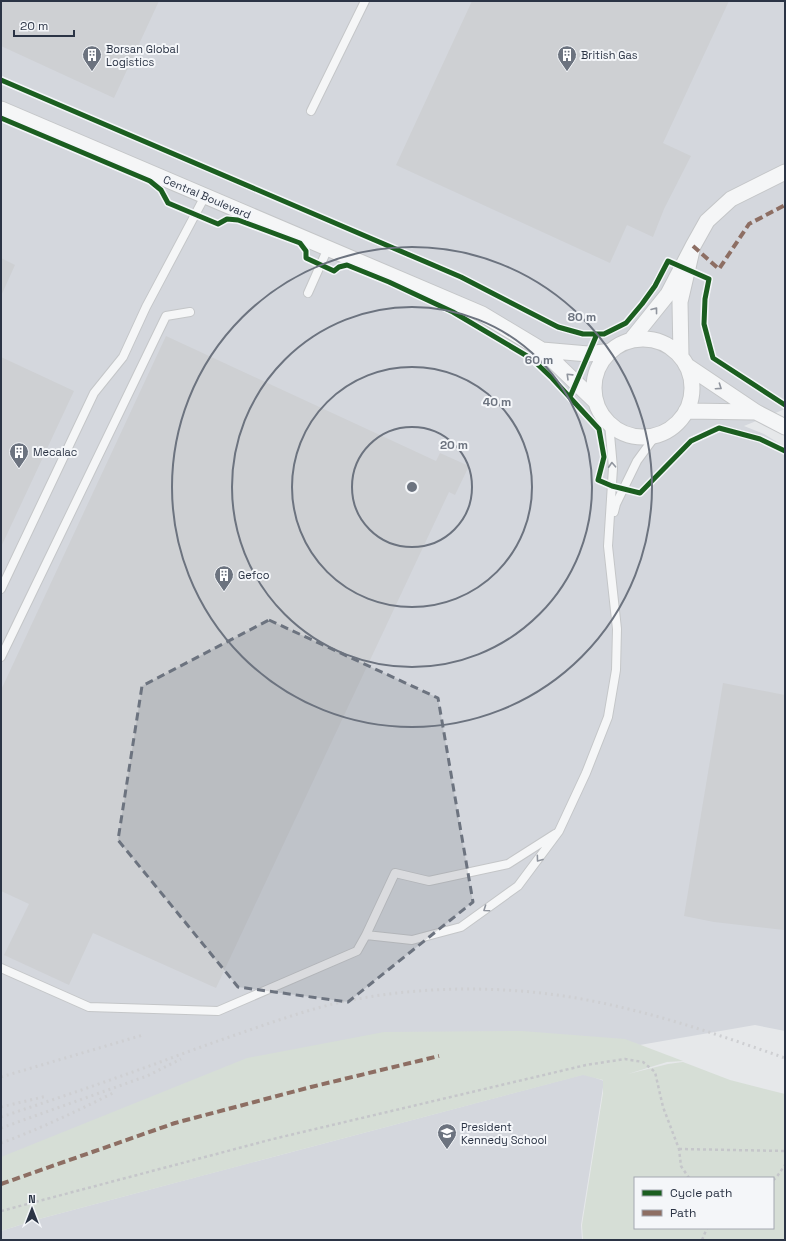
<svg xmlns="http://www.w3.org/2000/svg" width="786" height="1241" viewBox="0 0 786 1241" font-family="'Space Grotesk',sans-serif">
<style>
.built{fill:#d4d7dd}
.green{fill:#d6ded6;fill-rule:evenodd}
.building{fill:#ced0d3}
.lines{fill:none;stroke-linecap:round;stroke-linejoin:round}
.service-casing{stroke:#c4c6c8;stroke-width:10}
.minor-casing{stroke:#c4c6c8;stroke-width:17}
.path{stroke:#c5c6ca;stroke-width:2.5;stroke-dasharray:3 3;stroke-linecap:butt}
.service{stroke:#f5f6f7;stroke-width:8}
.minor{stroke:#f5f6f7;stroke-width:15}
.rail{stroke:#cecfd2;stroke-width:3;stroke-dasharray:2 4;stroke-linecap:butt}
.quiet{stroke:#8d6e63;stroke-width:4;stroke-dasharray:8 4;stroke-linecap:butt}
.cycleway-casing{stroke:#f4f6f9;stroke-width:8}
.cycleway{stroke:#1b5e20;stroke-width:5}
.oneway{stroke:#90959e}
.marked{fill:#6c737f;fill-opacity:0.2;stroke:#6c737f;stroke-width:3;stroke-dasharray:8 5;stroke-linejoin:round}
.ring{fill:none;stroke:#6c737f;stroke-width:2}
.labels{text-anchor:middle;stroke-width:4;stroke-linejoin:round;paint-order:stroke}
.poi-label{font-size:11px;fill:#2b3445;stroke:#f4f6f9;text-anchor:start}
.street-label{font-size:11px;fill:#2b3445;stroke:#f4f6f9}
.centre{fill:#6c737f;stroke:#f4f6f9;stroke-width:2}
.ring-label{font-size:12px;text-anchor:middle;font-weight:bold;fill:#6c737f;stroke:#f4f6f9;stroke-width:4;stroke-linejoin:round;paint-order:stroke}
</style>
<rect width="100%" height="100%" fill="#e6e8ea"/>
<path class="built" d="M1,1H785V409L744,426L764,434L785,447V1031L755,1025L536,1063L1,1200Z
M585,1074L604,1081L581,1225L582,1240H1V1231L39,1219Z"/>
<path class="green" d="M522,1031L625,1039L683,1061L667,1062L628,1074L668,1064L683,1062L730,1080L785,1094V1240H583L582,1225L603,1093V1080L583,1075L39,1219L1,1231V1157L247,1058L384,1032ZM635,1178H773V1228H635Z"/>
<path class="building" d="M1,1H159L114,98L1,46Z
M472,1H729L663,143L691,156L664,209L653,237L627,225L610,263L396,165Z
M1,258L15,265L1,296Z
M166,336L436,461L440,453L469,466L455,495L449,492L216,988L93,933L69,985L4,955L29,904L1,891V690Z
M1,357L74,391L1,547Z
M723,683L785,695V924L784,930L714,922L684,916Z"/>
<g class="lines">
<defs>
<path id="service" d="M311,111L365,1
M308,293L328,248
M614,512L616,504L637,461L656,435
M1,589L94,393L123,357L146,307L205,196
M1,657L166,316L190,312
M366,935L412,940L461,927L518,886L559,831L586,773L608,717L616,670L617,629L608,546L613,468L609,423
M1,968L89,1007L218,1011L357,951L366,935L395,873L429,881L508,864L555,834"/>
<path id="minor" d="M1,109L482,314L542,350L596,402
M693,246L707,221L731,199L785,172
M594 388a49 49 0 1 1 98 0a49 49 0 1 1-98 0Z
M631,340L668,294L693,246L680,302L681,357
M542,350L588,354L611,351
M686,365L756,412L785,427
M686,411L756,412"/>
</defs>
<use href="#service" class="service-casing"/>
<use href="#minor" class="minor-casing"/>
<path class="path" d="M679,1149L785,1151
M773,1180L776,1178L785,1165
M1,1211L273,1139L586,1065L625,1059L643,1062L655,1072L663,1107L679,1149L681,1166L689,1178
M702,1240L707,1228"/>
<use href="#service" class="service"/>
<use href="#minor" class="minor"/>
<path class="rail" d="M1,1077L143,1035
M1,1107L47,1096
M1,1117C58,1098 115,1079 171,1058C203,1046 235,1035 267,1024C297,1014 327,1004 357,999C421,987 492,986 557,995C635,1006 711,1032 785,1058
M1,1128L147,1076L181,1059
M1,1143C40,1129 77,1111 115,1092"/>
<path class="quiet" d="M693,246L719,269L749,224L785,205
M1,1184L175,1123L311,1087L439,1056"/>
<defs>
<path id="cycleway" d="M1,80L461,277L558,327L583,334H604L626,323L642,304L655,286L668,261L709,279L705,299L704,324L713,358L785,405
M1,118L150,181L161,190L168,203L218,224L227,219L238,220L300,243L306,251V258L334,271L339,267L347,265L389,282L453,312L532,359L552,378L599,429L604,457L598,480L612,486L640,493L691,441L719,428L760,439L785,451
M570,397L597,334"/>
</defs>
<use href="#cycleway" class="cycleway-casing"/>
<use href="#cycleway" class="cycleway"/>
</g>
<defs><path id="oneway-chevron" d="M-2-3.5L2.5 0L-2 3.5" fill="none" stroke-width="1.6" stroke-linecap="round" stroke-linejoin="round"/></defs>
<g class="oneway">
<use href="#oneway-chevron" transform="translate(655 310) rotate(-52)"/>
<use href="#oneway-chevron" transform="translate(569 376) rotate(-136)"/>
<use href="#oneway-chevron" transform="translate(719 387) rotate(34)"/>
<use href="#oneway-chevron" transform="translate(612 465) rotate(-93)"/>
<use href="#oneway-chevron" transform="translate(539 859) rotate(126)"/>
<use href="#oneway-chevron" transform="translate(486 909) rotate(145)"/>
</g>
<path class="marked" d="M269,620L438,698L473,902L348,1002L238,987L118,840L142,686Z"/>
<g class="ring">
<circle cx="412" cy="487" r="60"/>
<circle cx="412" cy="487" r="120"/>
<circle cx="412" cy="487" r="180"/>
<circle cx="412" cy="487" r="240"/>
</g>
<defs>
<symbol id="building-pin" viewBox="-11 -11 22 30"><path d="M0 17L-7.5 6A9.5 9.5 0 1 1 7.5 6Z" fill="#6c737f" stroke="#f4f6f9"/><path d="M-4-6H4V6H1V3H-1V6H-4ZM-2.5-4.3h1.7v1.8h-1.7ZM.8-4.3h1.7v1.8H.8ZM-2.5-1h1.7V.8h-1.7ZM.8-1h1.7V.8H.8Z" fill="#fff"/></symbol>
<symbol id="school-pin" viewBox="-11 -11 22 30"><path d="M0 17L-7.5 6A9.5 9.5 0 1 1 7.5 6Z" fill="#6c737f" stroke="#f4f6f9"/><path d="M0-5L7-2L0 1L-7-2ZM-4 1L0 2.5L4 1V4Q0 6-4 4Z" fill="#fff"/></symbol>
</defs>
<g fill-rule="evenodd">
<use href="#building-pin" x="81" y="44" width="22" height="30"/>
<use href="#building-pin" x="556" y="44" width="22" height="30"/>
<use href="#building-pin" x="8" y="441" width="22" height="30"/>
<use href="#building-pin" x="213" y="564" width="22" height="30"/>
<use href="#school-pin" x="436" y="1122" width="22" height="30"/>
</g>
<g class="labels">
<g class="poi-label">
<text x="106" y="53">Borsan Global<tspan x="106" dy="13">Logistics</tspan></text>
<text x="581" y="59">British Gas</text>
<text x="33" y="456">Mecalac</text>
<text x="238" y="579">Gefco</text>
<text x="461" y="1131">President<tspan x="461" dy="13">Kennedy School</tspan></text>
</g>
<g class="street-label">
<text transform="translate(207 197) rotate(23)" y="4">Central Boulevard</text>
</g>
</g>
<circle cx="412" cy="487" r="6" class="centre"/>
<g class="ring-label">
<text x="582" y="321">80 m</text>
<text x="539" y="364">60 m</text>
<text x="497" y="406">40 m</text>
<text x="454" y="449">20 m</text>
</g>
<rect width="786" height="1241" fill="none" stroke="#2b3445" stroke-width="4"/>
<rect x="634" y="1177" width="140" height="52" fill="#f4f6f9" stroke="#a4a8b1"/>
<rect x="642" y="1190" width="20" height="6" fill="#1b5e20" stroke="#a4a8b1"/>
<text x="670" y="1197" font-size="12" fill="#2b3445">Cycle path</text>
<rect x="642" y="1210" width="20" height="6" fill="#8d6e63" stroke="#a4a8b1"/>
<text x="670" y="1217" font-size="12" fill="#2b3445">Path</text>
<g transform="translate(32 1209)" stroke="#f4f6f9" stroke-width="3" paint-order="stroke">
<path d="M0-3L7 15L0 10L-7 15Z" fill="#2b3445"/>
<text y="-6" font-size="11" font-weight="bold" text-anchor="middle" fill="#2b3445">N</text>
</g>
<path d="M14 30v6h60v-6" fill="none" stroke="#2b3445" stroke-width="2"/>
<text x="20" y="30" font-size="12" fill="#2b3445" stroke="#f4f6f9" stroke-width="3" paint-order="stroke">20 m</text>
</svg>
